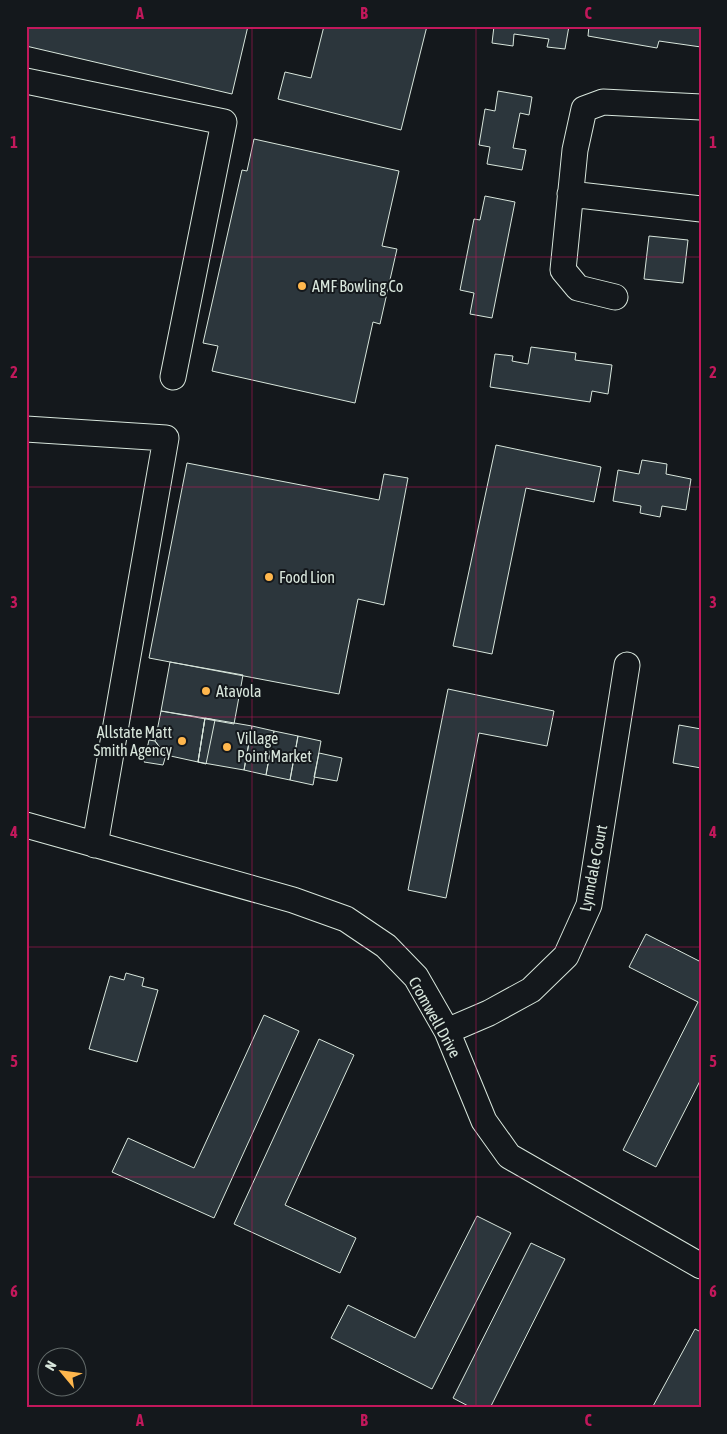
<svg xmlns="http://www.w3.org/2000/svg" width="727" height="1434" viewBox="0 0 727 1434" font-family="'Asap Condensed',sans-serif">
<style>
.building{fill:#2c363c;stroke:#d8e6dc}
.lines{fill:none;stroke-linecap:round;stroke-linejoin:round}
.minor-casing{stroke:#d8e6dc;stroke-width:27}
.minor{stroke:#14181c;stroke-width:25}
.grid{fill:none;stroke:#c2185b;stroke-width:1;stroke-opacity:0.55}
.poi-dot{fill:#ffb74d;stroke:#14181c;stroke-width:2}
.labels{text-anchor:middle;stroke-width:4;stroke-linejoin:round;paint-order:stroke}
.poi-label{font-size:16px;fill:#d8e6dc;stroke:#14181c;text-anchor:start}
.street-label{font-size:16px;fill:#d8e6dc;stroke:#14181c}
.neatline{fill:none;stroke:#c2185b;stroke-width:2}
.grid-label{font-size:16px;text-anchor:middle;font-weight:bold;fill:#c2185b}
</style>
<rect width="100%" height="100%" fill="#14181c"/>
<path class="building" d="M26,26H248L232,94L26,46Z
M324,26H427L401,130L278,99L285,72L311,78Z
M494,26H569L565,49L547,47L549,39L514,34L513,46L492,43Z
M589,26H701V47L659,41L657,48L588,36Z
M498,91L532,97L529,115L520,113L513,148L526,150L522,170L487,164L490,147L479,145L485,109L495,111Z
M254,139L399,171L382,246L397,249L380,324L373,322L355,403L212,371L218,346L203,343L242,170L247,171Z
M485,196L515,202L492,318L470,314L474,293L460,290L474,219L480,220Z
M649,236L688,240L683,283L644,279Z
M531,347L576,353L575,360L612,365L608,394L592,391L590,402L490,387L495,354L513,356L512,361L528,364Z
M496,445L601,467L594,502L526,488L492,654L453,646Z
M642,460L667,464L666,474L691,479L686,510L662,506L660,517L640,513L641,506L613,501L618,470L639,474Z
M187,463L379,500L384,474L408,478L384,605L358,599L339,694L149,658Z
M170,662L243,675L234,724L161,711Z
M448,689L554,711L547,746L479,733L446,898L408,890Z
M161,711L205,718L198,762L166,755L160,748L155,741Z
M205,718L252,726L244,770L198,762Z
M205,718L215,720L206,764L198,762Z
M679,725L701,729V768L673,763Z
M252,726L274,731L266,775L244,770Z
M274,731L298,736L290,780L266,775Z
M298,736L321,741L313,785L290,780Z
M149,740L155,741L166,755L163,765L144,762Z
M319,753L342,758L337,781L314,777Z
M646,934L701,962V1079L656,1167L623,1150L698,1002L629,967Z
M126,973L144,978L142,986L158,990L137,1062L89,1049L110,976L124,980Z
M264,1015L299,1031L214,1218L112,1172L128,1138L194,1168Z
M319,1039L354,1055L285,1205L356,1238L340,1273L234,1224Z
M477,1216L511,1233L432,1389L331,1338L348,1305L415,1338Z
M531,1243L565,1259L490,1408H472L453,1398Z
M695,1329L701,1332V1408H652Z"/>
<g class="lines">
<defs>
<path id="minor" d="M26,81L224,122L173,377
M570,194L701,209
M615,297L578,288L563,270L575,150L584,109L603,102L701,107
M26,429L166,438L95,845
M26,825L293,900L346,919L386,946L416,977L447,1031L484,1121L509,1156L701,1266
M447,1031L489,1013L531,990L566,956L589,905L627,665"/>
</defs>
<use href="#minor" class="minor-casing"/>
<use href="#minor" class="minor"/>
</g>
<path class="grid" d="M252,26V1408M476,26V1408M26,257H701M26,487H701M26,717H701M26,947H701M26,1177H701"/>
<g class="poi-dot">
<circle cx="302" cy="286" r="5"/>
<circle cx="269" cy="577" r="5"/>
<circle cx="206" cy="691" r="5"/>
<circle cx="182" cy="741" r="5"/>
<circle cx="227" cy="747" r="5"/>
</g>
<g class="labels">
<g class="poi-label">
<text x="312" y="292">AMF Bowling Co</text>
<text x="279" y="583">Food Lion</text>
<text x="216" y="697">Atavola</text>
<text x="172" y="738" text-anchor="end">Allstate Matt<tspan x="172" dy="18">Smith Agency</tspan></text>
<text x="237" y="744">Village<tspan x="237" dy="18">Point Market</tspan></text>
</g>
<g class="street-label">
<text transform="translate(593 868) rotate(-79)" y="6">Lynndale Court</text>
<text transform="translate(435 1017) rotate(61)" y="6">Cromwell Drive</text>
</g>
</g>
<rect width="727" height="1434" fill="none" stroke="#14181c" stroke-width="55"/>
<g transform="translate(62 1372) rotate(299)"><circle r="24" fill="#14181c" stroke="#626a69"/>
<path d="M0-4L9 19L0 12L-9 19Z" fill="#ffb74d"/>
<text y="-8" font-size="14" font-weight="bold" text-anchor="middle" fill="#d8e6dc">N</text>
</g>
<rect x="28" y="28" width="672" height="1378" class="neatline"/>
<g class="grid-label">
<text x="140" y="19">A</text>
<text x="364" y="19">B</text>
<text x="588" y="19">C</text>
<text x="14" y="148">1</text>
<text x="713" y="148">1</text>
<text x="14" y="378">2</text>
<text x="713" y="378">2</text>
<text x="14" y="608">3</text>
<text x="713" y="608">3</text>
<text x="14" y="838">4</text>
<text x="713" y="838">4</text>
<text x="14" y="1067">5</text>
<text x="713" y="1067">5</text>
<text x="14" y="1297">6</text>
<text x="713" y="1297">6</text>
<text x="140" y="1426">A</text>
<text x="364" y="1426">B</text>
<text x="588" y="1426">C</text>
</g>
</svg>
